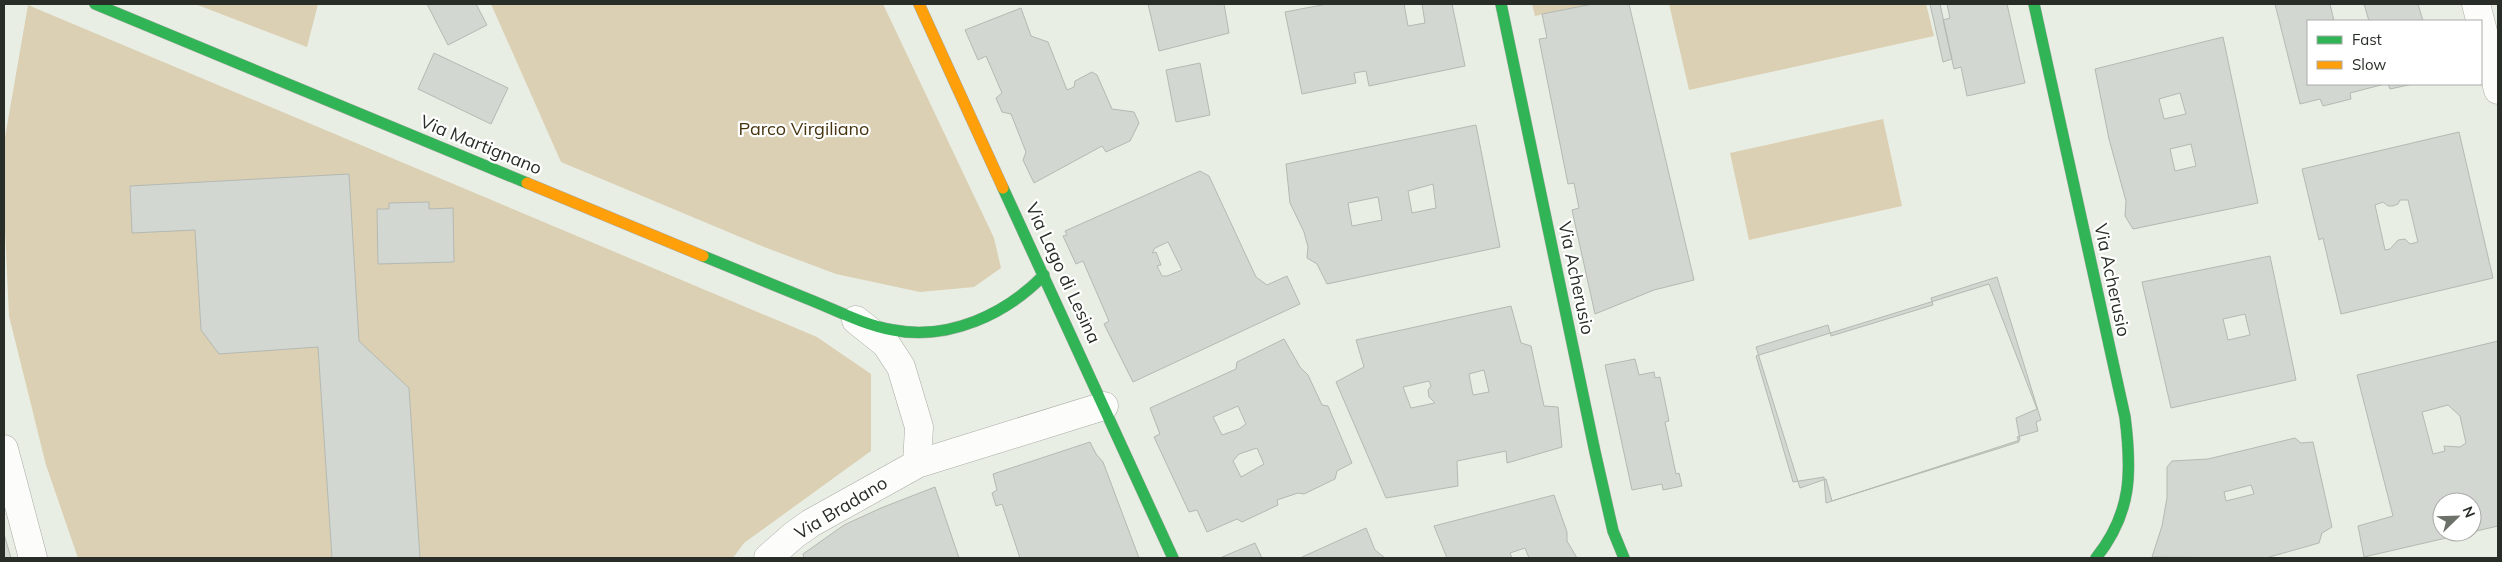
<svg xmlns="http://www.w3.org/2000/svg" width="2502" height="562" viewBox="0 0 2502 562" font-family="Mulish,sans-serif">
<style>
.green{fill:#dbd0b3}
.building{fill:#d2d7d1;stroke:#b4b9b2;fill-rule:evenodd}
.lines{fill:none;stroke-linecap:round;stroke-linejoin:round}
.street-casing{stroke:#a8aba5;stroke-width:29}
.fast-casing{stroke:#a8aba5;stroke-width:12}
.slow-casing{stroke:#a8aba5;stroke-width:12}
.street{stroke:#fcfcfb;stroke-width:28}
.fast{stroke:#30b455;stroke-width:11}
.slow{stroke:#ff9f0a;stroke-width:11}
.labels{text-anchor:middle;stroke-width:4.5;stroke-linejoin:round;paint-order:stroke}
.park-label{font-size:18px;fill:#473510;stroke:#fff}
.street-label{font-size:18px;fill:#292d27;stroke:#fff}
</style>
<rect width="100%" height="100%" fill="#e9eee4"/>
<path class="green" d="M195,4H318L307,47Z
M491,4H883L994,238L1001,268L974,287L920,292L836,274L764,247L561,162Z
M1532,4H1593L1535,16Z
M1669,4H1926L1934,36L1689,90Z
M28,5L817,337L871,374V451L744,543L733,558H78L46,465L9,316L4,208V143Z
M1883,119L1902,206L1749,240L1730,153Z"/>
<path class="building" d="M427,4H476L487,25L448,45Z
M1148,4H1224L1229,33L1159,51Z
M1327,4H1404L1408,26L1425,23L1422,4H1452L1465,66L1369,86L1366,71L1354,73L1356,83L1302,94L1285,12Z
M1593,4H1629L1694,280L1654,290L1595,314L1572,210L1579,208L1574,183L1568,184L1539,39L1547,38L1542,14Z
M1930,4H1940L1952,59L1943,62Z
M1947,4H2007L2025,83L1967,96L1961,67L1954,69L1943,20L1950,18Z
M2275,4H2330L2334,21H2308V84H2385L2350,93L2351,99L2323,106L2320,99L2300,104Z
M2364,4H2418L2423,21H2369Z
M1021,8L1031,36L1048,42L1067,90L1074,87L1075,81L1092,72L1097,75L1112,109L1134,112L1139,123L1130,141L1106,152L1102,146L1034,183L1023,160L1026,152L1011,114L1002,112L996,98L1002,93L986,56L978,60L965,30Z
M2223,37L2258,203L2133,229L2125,216L2126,201L2109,139L2095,69ZM2180,93L2186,114L2164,119L2159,99ZM2191,144L2196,166L2175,171L2170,149Z
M434,53L508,88L491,124L418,89Z
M1200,63L1210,115L1176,122L1166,70Z
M2388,84H2413L2390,89Z
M1476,125L1500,247L1327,284L1317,264L1307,258L1308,247L1304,232L1290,203L1286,164ZM1433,184L1436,208L1412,213L1408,191ZM1378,197L1382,220L1352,226L1348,203Z
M2459,132L2493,278L2341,314L2323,238L2319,240L2302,169ZM2400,200H2408L2418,242L2410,244L2405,239L2398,240L2390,249L2385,250L2375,205L2383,202L2388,206H2393L2398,204Z
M1200,171L1209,176L1256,277L1267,285L1287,276L1300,304L1133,382L1104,324L1109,321L1083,261L1076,264L1063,236L1067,235L1065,231ZM1168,242L1182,270L1167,276H1162L1157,266L1161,265L1156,252L1152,253L1155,248Z
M349,174L359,341L409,388L420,558H332L318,347L219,354L201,330L195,230L132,233L130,186Z
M429,202V209L453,208L454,262L378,264L377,209H389V203Z
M2270,256L2296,380L2171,408L2142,282ZM2245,314L2250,335L2228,340L2223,319Z
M1997,277L2041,420L2036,422L2038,431L2017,437L2019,442L1832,501L1826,479L1800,488L1756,347L1828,325L1831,336L1933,305L1931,298Z
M1989,284L2037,409L2016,418L2020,440L1826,503L1824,477L1793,482L1756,356Z
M1511,306L1521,343L1531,346L1544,406L1558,407L1562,447L1507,463L1506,451L1457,461L1458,486L1386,498L1336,382L1364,367L1356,340ZM1484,370L1489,392L1473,395L1469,374ZM1429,381L1431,386L1428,390L1429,397L1435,403L1411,408L1403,387Z
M1284,339L1300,367L1308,375L1322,405L1328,406L1352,463L1337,471L1335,479L1304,494L1298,493L1277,500L1278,505L1242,522L1237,519L1207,532L1197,510L1189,512L1154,437L1160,434L1150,408L1236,369L1237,362ZM1238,406L1246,424L1239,429L1222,435L1213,417ZM1257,448L1264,464L1241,477L1233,461L1239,454Z
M2498,341V526L2364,557L2358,526L2393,516L2357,375ZM2448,405L2460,416L2466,443L2460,447L2444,446L2445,451L2433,454L2422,412ZM2442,502H2472V532H2442Z
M1635,359L1639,375L1654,372L1655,378L1660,377L1669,421L1665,422L1676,474L1679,473L1682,486L1663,490L1662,484L1632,490L1605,365Z
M2295,438L2301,443L2313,442L2332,527L2322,533L2319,543L2266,558L2152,557L2162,526L2167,498V467L2172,461L2208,459ZM2251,485L2254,494L2226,501L2224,492Z
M1090,442L1096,454L1103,462L1139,558H1020L1002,504L996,506L992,493L997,490L993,474Z
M935,487L959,558H804L803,554L844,525L881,508Z
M1554,495L1567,532V541L1577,558H1529L1525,548L1510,553L1512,558H1447L1434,526Z
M1366,528L1375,550L1385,558H1300Z
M4,534L11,558H4Z
M1255,543L1262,558H1220Z"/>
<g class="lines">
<defs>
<path id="street" d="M2476,4L2498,90
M856,320L886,344L901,367L919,427L917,464
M4,449L33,558
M768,558L794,535L811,523L917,464L1104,406"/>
<path id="fast" d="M95,4L527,183
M1501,4L1595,452L1613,531L1624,558
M2034,4L2125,417C2132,472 2132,513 2096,558
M1003,188L1173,558
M703,256C738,270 773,285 808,299C836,310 864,325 893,330C949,341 1006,314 1044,275"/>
<path id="slow" d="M919,4L1003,188
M527,183L703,256"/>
</defs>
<use href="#street" class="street-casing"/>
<use href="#fast" class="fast-casing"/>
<use href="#slow" class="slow-casing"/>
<use href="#street" class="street"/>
<use href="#fast" class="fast"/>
<use href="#slow" class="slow"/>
</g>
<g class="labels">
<g class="park-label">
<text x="804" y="135">Parco Virgiliano</text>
</g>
<g class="street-label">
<text transform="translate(481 145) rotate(22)" y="6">Via Martignano</text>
<text transform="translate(1063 273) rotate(65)" y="6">Via Lago di Lesina</text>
<text transform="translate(1576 278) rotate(78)" y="6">Via Acherusio</text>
<text transform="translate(2112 280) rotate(78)" y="6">Via Acherusio</text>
<text transform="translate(841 508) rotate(-31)" y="6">Via Bradano</text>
</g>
</g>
<rect width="2502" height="562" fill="none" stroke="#292d27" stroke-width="10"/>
<rect x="2307" y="20" width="175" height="65" fill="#ffffff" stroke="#a9aba9"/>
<rect x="2317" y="36" width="25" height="8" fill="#30b455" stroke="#a9aba9"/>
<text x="2352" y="45" font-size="15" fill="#292d27">Fast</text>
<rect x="2317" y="61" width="25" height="8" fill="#ff9f0a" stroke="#a9aba9"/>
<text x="2352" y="70" font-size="15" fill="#292d27">Slow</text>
<g transform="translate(2457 517) rotate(67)"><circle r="24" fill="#ffffff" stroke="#a9aba9"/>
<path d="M0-4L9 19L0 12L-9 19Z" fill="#6c7169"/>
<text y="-8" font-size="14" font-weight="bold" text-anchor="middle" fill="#292d27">N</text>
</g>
</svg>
